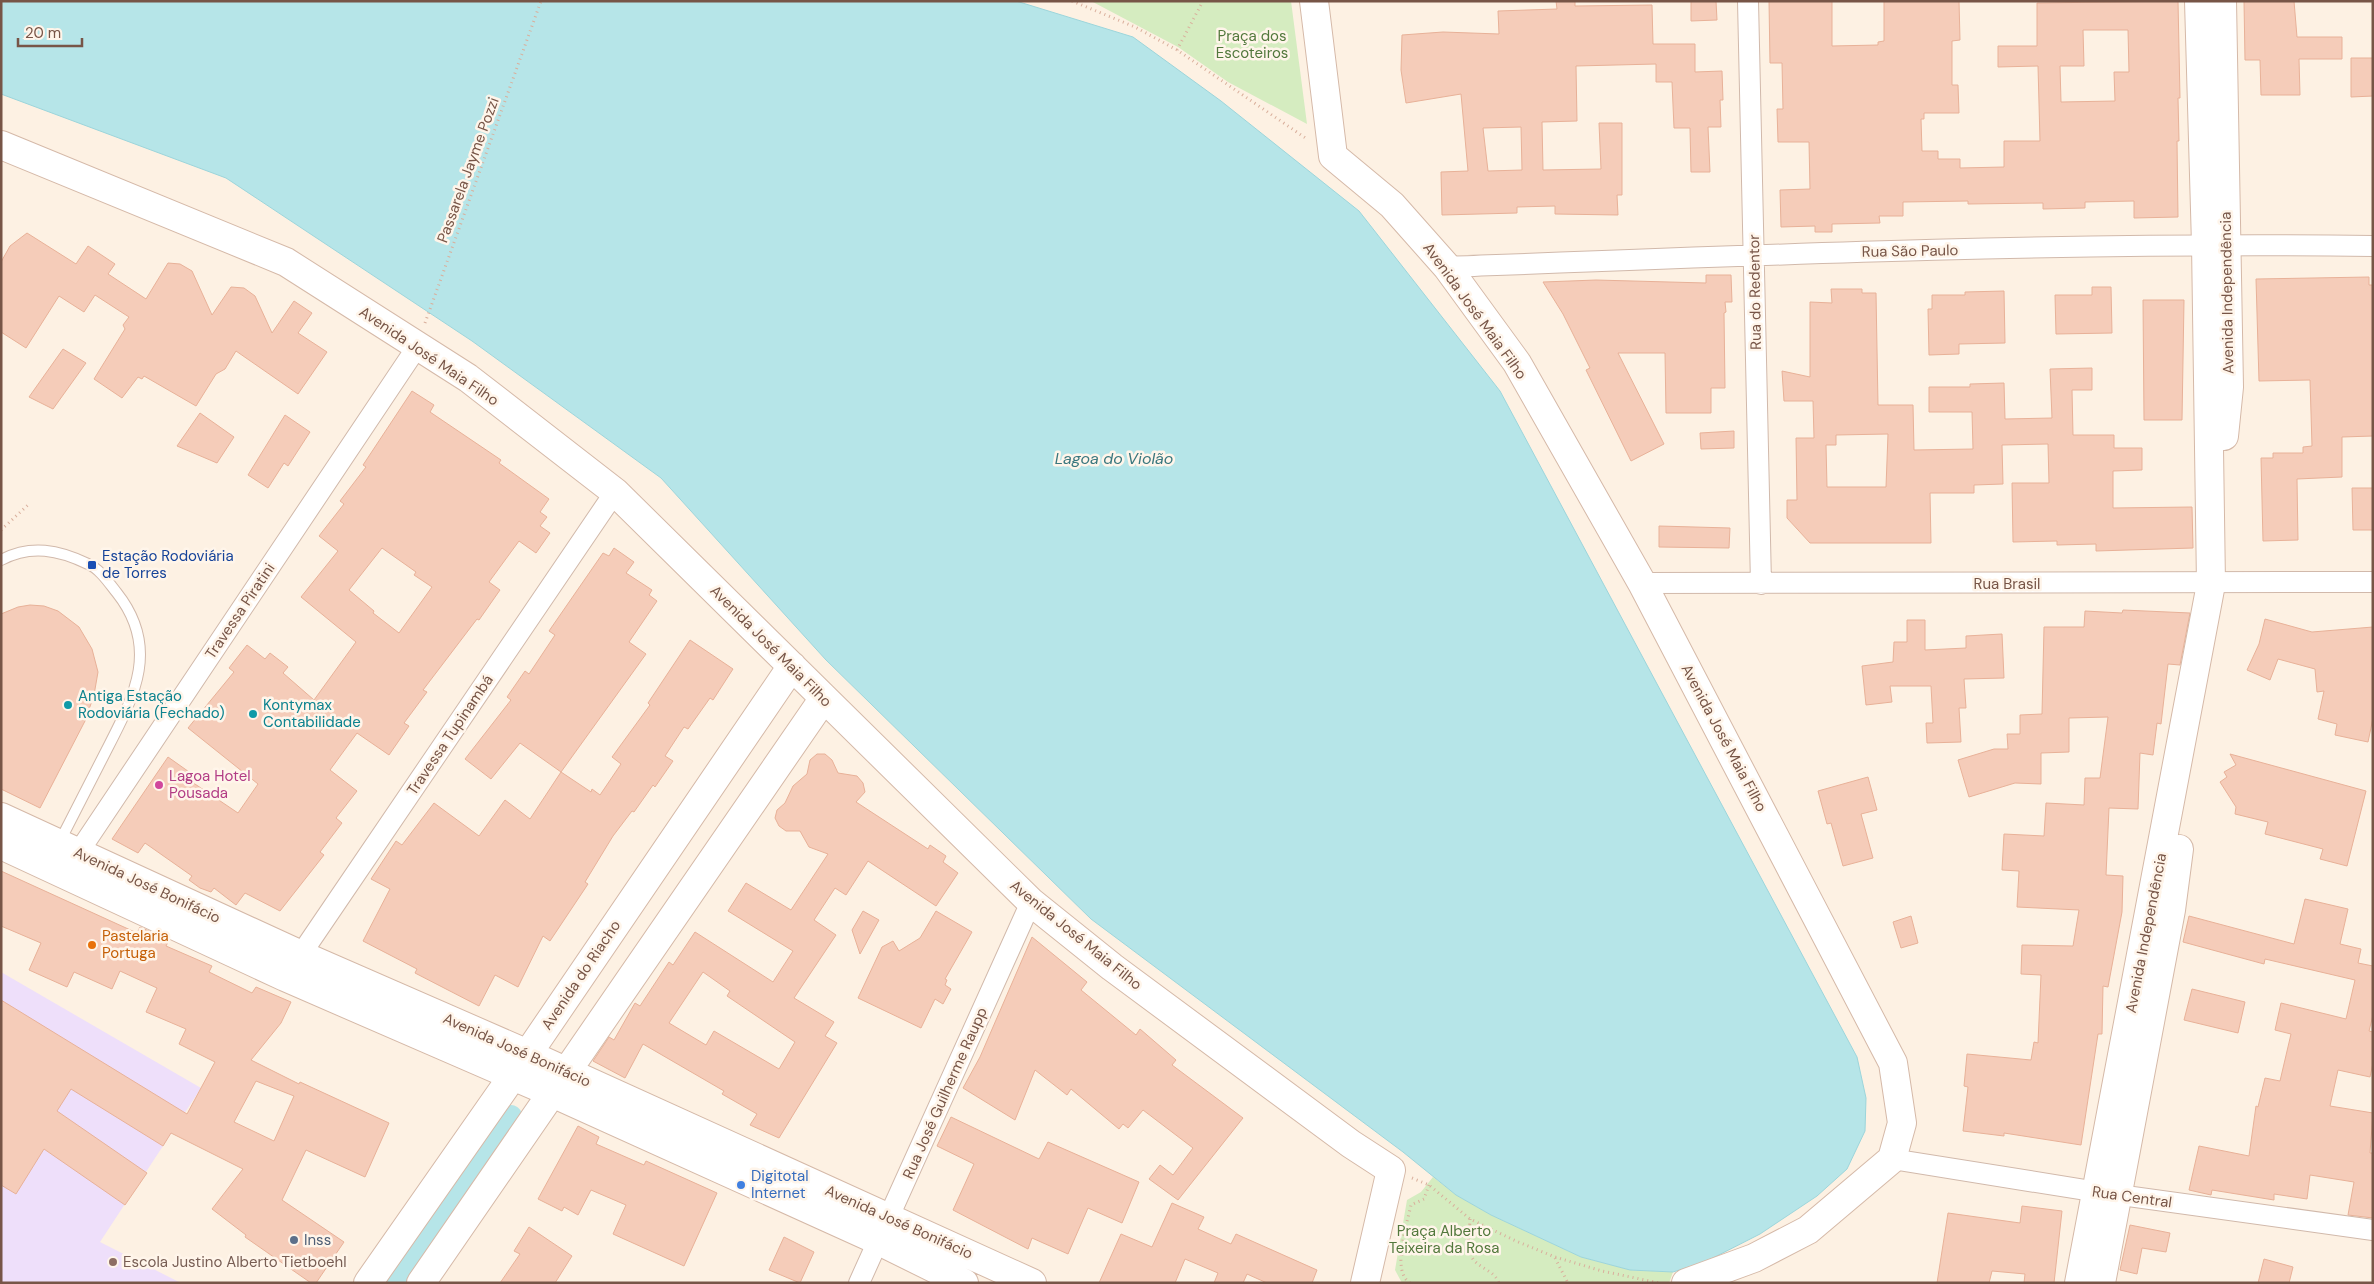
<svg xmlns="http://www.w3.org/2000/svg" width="2374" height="1284" viewBox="0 0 2374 1284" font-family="'DM Sans',sans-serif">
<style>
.education{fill:#eedffa}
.green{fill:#d5ecc0}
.water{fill:#b6e5e8;stroke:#9cd5db}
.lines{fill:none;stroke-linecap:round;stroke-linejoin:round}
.canal{stroke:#b6e5e8;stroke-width:22}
.building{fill:#f5ccb9;stroke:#e8b198;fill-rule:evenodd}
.lane-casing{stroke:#d1b9ab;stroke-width:12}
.street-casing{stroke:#d1b9ab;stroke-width:22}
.secondary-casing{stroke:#d5b9a8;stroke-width:30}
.path{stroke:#d9af9c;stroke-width:3;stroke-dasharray:1 4;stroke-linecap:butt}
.lane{stroke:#fff;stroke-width:10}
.street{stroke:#fff;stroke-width:20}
.secondary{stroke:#fff;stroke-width:28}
.transit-dot{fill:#1a4fb4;stroke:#fff5ea;stroke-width:2}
.culture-dot{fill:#0f9aa8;stroke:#fff5ea;stroke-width:2}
.hotel-dot{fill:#d1479c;stroke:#fff5ea;stroke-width:2}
.food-dot{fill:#e8710a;stroke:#fff5ea;stroke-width:2}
.shop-dot{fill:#3f7fe0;stroke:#fff5ea;stroke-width:2}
.service-dot{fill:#5c6f8a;stroke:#fff5ea;stroke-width:2}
.education-dot{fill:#8d6e63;stroke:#fff5ea;stroke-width:2}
.labels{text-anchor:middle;stroke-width:5;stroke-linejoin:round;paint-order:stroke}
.park-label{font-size:15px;fill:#52783c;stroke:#fff5ea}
.street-label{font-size:15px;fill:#775547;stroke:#fff5ea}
.transit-label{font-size:15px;fill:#164399;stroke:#fff5ea;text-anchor:start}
.culture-label{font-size:15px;fill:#0d838f;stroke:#fff5ea;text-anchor:start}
.hotel-label{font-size:15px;fill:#b23c85;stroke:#fff5ea;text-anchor:start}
.food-label{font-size:15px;fill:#c56008;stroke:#fff5ea;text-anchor:start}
.shop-label{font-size:15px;fill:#366cbe;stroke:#fff5ea;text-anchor:start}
.service-label{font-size:15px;fill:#4e5e75;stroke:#fff5ea;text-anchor:start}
.education-label{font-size:15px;fill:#785e54;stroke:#fff5ea;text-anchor:start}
.water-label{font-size:16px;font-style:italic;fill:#3a777e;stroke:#fff5ea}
</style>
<rect width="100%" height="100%" fill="#fdf1e3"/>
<path class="education" d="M1,972L201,1088L100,1242L181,1283H1Z"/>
<path class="green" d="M1091,1H1291L1307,124L1228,82L1178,47Z
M1433,1177L1456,1195L1491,1215L1581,1257L1630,1270L1673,1272L1669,1283H1402L1395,1270L1407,1200L1421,1192Z"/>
<path class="water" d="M1,1H1016L1133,37L1221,101L1359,211L1500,391L1857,1057L1866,1098L1865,1131L1847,1169L1817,1196L1760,1234L1705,1262L1673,1272L1630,1270L1581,1257L1491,1215L1456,1195L1403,1152L1091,919L826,660L661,478L472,341L226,178L1,94Z"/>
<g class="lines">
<path class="canal" d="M396,1283L511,1116"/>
</g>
<path class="building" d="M1556,1H1575V6L1652,5L1653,44H1695V72L1722,71L1723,100H1720L1721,127H1708L1710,172H1691L1690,128H1674L1672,82H1656V64L1576,66L1577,121L1542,122L1543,170L1601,169L1599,123H1622V195H1617L1618,215L1555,214V206L1517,207V213L1442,215L1441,172L1468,171L1461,94L1406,103L1401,70L1402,35L1443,32L1499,34L1498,11L1557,9ZM1521,127L1522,170L1488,171L1483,128Z
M1691,1H1716L1717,20L1691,21Z
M1769,1H1832V46L1878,45V42L1884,41V1H1959L1960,40L1952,41V85H1958L1959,113H1924V119H1921L1922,151H1938V159H1960V168L2004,167V141H2040L2038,66L1998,67V46H2037V3L2178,1L2180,98H2178L2179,141H2177L2178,217L2134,218V201L2085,202V208L2043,209V203L1968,204V201L1903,202V216H1879L1880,223L1832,224V232H1815V226L1781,227L1780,190L1810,189L1809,142H1778L1777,109H1783L1782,63H1770ZM2083,30H2128L2129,72H2114L2115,101L2061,102L2060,66H2084Z
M2244,1H2294L2297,37H2342V59H2299L2300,95H2261L2260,60H2245Z
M2351,58H2373V96L2351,97Z
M27,233L76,264L88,246L115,264L108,274L146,299L168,263L180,264L192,271L212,315L231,287L244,288L255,296L272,333L294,301L312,313L298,333L327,352L298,394L236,351L225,369L216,374L196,406L144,376L142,379L138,377L122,398L94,379L125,329L123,325L129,317L95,295L84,312L59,296L26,348L1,332V262L10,246Z
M1706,275H1731L1732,302H1725L1726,312L1724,313L1725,388H1711V413H1666L1665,353H1618L1664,444L1631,461L1586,370L1590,368L1563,314L1543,282L1596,280L1706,283Z
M2369,277V285H2373V436L2342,437V477L2297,479L2298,540L2263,541L2261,458H2273V453H2303V447L2312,446L2310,380L2259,381L2256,279Z
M2092,287H2111L2112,333L2056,334L2055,295H2092Z
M1831,289H1862V293H1876L1878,405H1913L1914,450L1973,449L1972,412H1929V387H1970V384L2004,383L2005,419L2052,418L2050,369L2092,368V390H2072L2073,435H2114V448H2142V470L2113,471V508L2192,507L2193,548L2096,551V544L2057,545V541L2013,542L2012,483H2049L2048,444L2002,445L2003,484L1974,485V493H1930L1931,543H1810L1787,518V500H1797L1796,438H1814L1813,401H1784L1782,371L1810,377V302L1832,303ZM1888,434L1886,487H1827L1826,445H1836V435Z
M2004,291L2005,343L1959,344V354L1929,355L1928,309H1932V295H1965V292Z
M2143,300H2184L2182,420H2144Z
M63,349L86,363L53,409L29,397Z
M412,391L434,405L430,412L501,460L499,463L549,499L540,512L547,517L540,526L550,533L536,553L519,541L489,582L500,590L479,620L477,619L423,690L427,692L404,723L409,726L389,755L357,733L330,770L357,791L336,818L342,823L320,852L324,855L280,911L245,893L236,905L214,888L211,892L200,888L189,880L192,876L145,843L138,853L112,839L168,757L192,774L189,780L238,813L258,784L188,728L234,672L229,668L247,645L265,659L270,653L288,667L283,673L314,700L356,642L301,597L338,551L319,536L344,504L340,501L366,467L363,465ZM382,548L416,572L414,575L432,587L399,633L373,613L374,611L349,590Z
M200,413L234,437L217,463L177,446Z
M285,415L310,432L288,466L284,463L268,488L248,475Z
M1734,431V448L1701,449L1700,433Z
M2352,488H2373V530H2353Z
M1659,526L1730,528L1729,548L1659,547Z
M614,548L634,562L626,573L652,590L649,595L657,601L629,642L646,654L561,772L520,743L491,779L465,759L511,700L507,697L525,671L529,674L555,635L549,631L603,553L609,556Z
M30,605L44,606L58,611L79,627L92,649L98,672L94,695L85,721L40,808L1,789V614L18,607Z
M2123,610L2190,613L2180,665L2168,664L2161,724L2157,723L2153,755L2140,753L2138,809L2109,808L2106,875L2123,876L2122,912L2108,987L2103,986L2102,1034H2098L2081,1145L2004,1133V1136L1963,1131L1968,1087L1964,1086L1967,1054L2031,1060L2034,1042L2038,1043L2041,975L2021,974L2022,945L2073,946L2079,910L2017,907L2019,871L2002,870L2004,834L2044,836L2046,803L2084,805L2085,778H2100L2108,717L2069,718V752L2041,753V784L2015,783L1969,797L1958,760L1994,749H2008L2007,734H2020V715L2042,714L2044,627H2084L2085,611L2122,613Z
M2265,619L2312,632L2373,627V718L2368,742L2335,735L2337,724L2318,719L2324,691L2317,692L2315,669L2278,659L2270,680L2247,670L2259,644Z
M1907,620H1925V650L1966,648V636L2002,634L2004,678L1964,679L1966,708H1959L1961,742L1927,743L1926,723H1933L1931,686H1890L1892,702L1866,705L1862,666L1893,662L1894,642H1907Z
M690,640L733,669L713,700L710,698L688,729L684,727L665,756L673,761L655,787L653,785L634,812L632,811L613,836L585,882L588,884L550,941L543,936L518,987L495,975L479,1006L415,973L417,969L363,941L390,889L371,879L396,841L402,845L434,803L479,836L505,800L530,819L561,772L591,792L592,789L600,795L621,764L612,757L650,705L648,703Z
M817,754H825L832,760L838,773L857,776L863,783L865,792L856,802L928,849L930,845L946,856L943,862L958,873L936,906L868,861L846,895L835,888L814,920L836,935L794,998L834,1022L825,1036L837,1043L779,1138L750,1125L757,1114L722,1094L724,1091L643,1044L625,1078L593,1061L609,1037L614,1040L635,1003L640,1006L669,962L673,965L695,932L773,982L793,951L728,911L746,883L791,910L828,854L809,847L800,831H786L779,826L775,818L777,810L785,803L793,786L807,774L810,760ZM703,972L730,991L727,996L795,1042L779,1069L714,1031L706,1045L669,1023Z
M2230,754L2366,791L2347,866L2320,859L2323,849L2265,834L2268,822L2235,814L2236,807L2220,782L2227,777L2224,772L2236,765Z
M1868,777L1877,810L1861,814L1873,858L1843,866L1831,823L1827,824L1818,791Z
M1,871L137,933L140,927L169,940L166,946L212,966L209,972L252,993L256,987L291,1002L281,1023L251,1060L299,1084L300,1082L389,1123L365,1177L306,1150L282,1200L344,1242L316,1283H311L245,1237L246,1235L212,1209L243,1169L171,1133L163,1146L71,1089L57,1111L147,1173L125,1205L44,1149L16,1194L1,1185V1000L187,1114L215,1062L179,1044L186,1029L146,1012L157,988L120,971L112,989L74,972L67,987L29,970L41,943L1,926ZM256,1081L294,1096L274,1141L234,1122Z
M2305,899L2348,909L2340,944L2361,949L2358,963L2373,966V1015L2369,1031L2373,1032V1063L2370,1077L2338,1070L2330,1106L2373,1113L2370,1153H2373V1218L2348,1215L2354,1182L2310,1175L2307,1199L2274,1194V1200L2212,1190L2211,1195L2189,1190L2199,1146L2249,1156L2256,1106L2258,1107L2265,1078L2280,1081L2291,1034L2275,1030L2281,1003L2346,1019L2355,980L2265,959L2264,964L2183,942L2189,916L2294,944Z
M863,911L879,920L860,954L852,930Z
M936,911L972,932L945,979L947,980L945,985L951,989L943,1004L935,999L921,1028L858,998L882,947L893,941L899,951L920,938Z
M1911,916L1918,943L1901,948L1893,922Z
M1032,937L1087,982L1081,990L1136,1035L1140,1029L1176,1060L1172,1065L1243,1118L1178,1200L1149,1179L1160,1165L1173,1175L1193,1148L1143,1110L1128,1128L1123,1124L1119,1129L1071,1089L1067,1095L1035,1070L1015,1120L963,1088L980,1057Z
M2192,989L2245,1002L2238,1033L2184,1020Z
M951,1117L1039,1159L1048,1142L1139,1182L1122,1223L1088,1208L1068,1254L1032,1238L1028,1249L953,1210L974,1164L937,1146Z
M578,1126L599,1137L596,1144L644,1165L646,1161L717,1193L684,1266L613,1234L626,1205L591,1190L578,1215L564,1207L562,1211L538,1199Z
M1172,1203L1204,1217L1198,1229L1231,1244L1236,1234L1317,1270L1312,1283H1267L1247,1274L1243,1283H1214L1218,1273L1185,1259L1175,1283H1099L1121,1234L1152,1247Z
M2022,1206L2062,1211L2054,1283H2024L2025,1274L1992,1271L1989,1283H1937L1948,1213L2020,1223Z
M2130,1225L2170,1233L2166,1252L2142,1248L2137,1274L2120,1270Z
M529,1227L572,1256L555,1283H500L520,1254L514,1251Z
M784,1237L814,1252L800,1283L769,1270Z
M2264,1259L2293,1267L2289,1283H2258Z"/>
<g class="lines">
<defs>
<path id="lane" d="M1,560C31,544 59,550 88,564C100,569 109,583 117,593C162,650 132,700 104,755C89,784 74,814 59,843"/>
<path id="street" d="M1748,1L1761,584
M1447,267C1755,255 2064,242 2373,246
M1642,583L2373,582
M72,862L417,347
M293,966L615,492
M1892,1159L2098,1192L2373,1230
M859,1283L1031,902"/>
<path id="secondary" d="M1314,1L1333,156L1392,205L1447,267L1517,363L1642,583L1893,1063L1902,1123L1892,1159L1808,1230L1754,1258L1686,1283
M2222,1L2229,387L2224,436
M1,145L286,262L468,378L615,492L1031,902L1112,967L1351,1144L1391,1170L1365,1283
M1,817L301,955L528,1054L1032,1283
M1,845L285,977L552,1093L877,1240L964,1283
M368,1283L512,1077L792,666
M421,1283L824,698
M2079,1283L2211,584L2206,244L2199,1
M2101,1283L2171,910L2179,849"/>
</defs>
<use href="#lane" class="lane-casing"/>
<use href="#street" class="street-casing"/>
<use href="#secondary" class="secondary-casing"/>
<path class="path" d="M1072,1L1135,27L1177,50L1307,139
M1177,50L1203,1
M425,323L541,1
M1,530L29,504
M1412,1178L1429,1185L1470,1219L1516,1241L1555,1257L1602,1271L1659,1283
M1470,1219C1470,1230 1465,1248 1473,1259C1480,1269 1494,1270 1499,1283
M1555,1258L1568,1283
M1410,1283C1391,1271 1407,1224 1411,1205L1424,1199L1429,1185"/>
<use href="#lane" class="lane"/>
<use href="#street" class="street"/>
<use href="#secondary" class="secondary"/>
</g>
<rect class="transit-dot" x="87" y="560" width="10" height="10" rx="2.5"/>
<g class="culture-dot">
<circle cx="68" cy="705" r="5"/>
<circle cx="253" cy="714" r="5"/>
</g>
<circle class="hotel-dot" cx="159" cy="785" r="5"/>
<circle class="food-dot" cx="92" cy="945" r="5"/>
<circle class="shop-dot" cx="741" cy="1185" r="5"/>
<circle class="service-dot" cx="294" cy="1240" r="5"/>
<circle class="education-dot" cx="113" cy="1262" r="5"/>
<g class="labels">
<g class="park-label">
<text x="1252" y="41">Praça dos<tspan x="1252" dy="17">Escoteiros</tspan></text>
<text x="1444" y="1236">Praça Alberto<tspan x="1444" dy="17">Teixeira da Rosa</tspan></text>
</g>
<g class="street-label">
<text transform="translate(468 170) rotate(-70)" y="5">Passarela Jayme Pozzi</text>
<text transform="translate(1910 251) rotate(-1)" y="5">Rua São Paulo</text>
<text transform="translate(1755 292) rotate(-91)" y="5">Rua do Redentor</text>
<text transform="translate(2227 293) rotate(-91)" y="5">Avenida Independência</text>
<text transform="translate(1475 311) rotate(54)" y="5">Avenida José Maia Filho</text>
<text transform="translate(429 356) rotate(34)" y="5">Avenida José Maia Filho</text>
<text x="2007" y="589">Rua Brasil</text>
<text transform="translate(240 611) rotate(-56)" y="5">Travessa Piratini</text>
<text transform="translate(771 646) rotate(45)" y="5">Avenida José Maia Filho</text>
<text transform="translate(450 735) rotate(-56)" y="5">Travessa Tupinambá</text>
<text transform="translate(1724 738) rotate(62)" y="5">Avenida José Maia Filho</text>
<text transform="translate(147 885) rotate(25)" y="5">Avenida José Bonifácio</text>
<text transform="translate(2146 933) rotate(-79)" y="5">Avenida Independência</text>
<text transform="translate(1076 935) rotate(39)" y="5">Avenida José Maia Filho</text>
<text transform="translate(581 975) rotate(-56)" y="5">Avenida do Riacho</text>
<text transform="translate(517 1050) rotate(24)" y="5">Avenida José Bonifácio</text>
<text transform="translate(945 1093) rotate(-66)" y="5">Rua José Guilherme Raupp</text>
<text transform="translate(2132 1197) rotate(8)" y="5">Rua Central</text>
<text transform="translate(899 1222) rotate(24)" y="5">Avenida José Bonifácio</text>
</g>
<g class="transit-label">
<text x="102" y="561">Estação Rodoviária<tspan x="102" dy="17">de Torres</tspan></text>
</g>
<g class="culture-label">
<text x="78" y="701">Antiga Estação<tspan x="78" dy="17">Rodoviária (Fechado)</tspan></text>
<text x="263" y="710">Kontymax<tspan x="263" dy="17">Contabilidade</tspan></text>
</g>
<g class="hotel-label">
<text x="169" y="781">Lagoa Hotel<tspan x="169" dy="17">Pousada</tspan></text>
</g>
<g class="food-label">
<text x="102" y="941">Pastelaria<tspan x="102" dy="17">Portuga</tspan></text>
</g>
<g class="shop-label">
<text x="751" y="1181">Digitotal<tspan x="751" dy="17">Internet</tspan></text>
</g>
<g class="service-label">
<text x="304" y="1245">Inss</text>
</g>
<g class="education-label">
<text x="123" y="1267">Escola Justino Alberto Tietboehl</text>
</g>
<g class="water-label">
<text x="1114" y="464">Lagoa do Violão</text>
</g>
</g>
<rect width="2374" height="1284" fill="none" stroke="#775547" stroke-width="5"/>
<path d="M18 38v8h64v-8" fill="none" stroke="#775547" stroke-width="2.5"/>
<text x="25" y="38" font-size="15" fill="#775547" stroke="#fff5ea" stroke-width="4" paint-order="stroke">20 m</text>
</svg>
